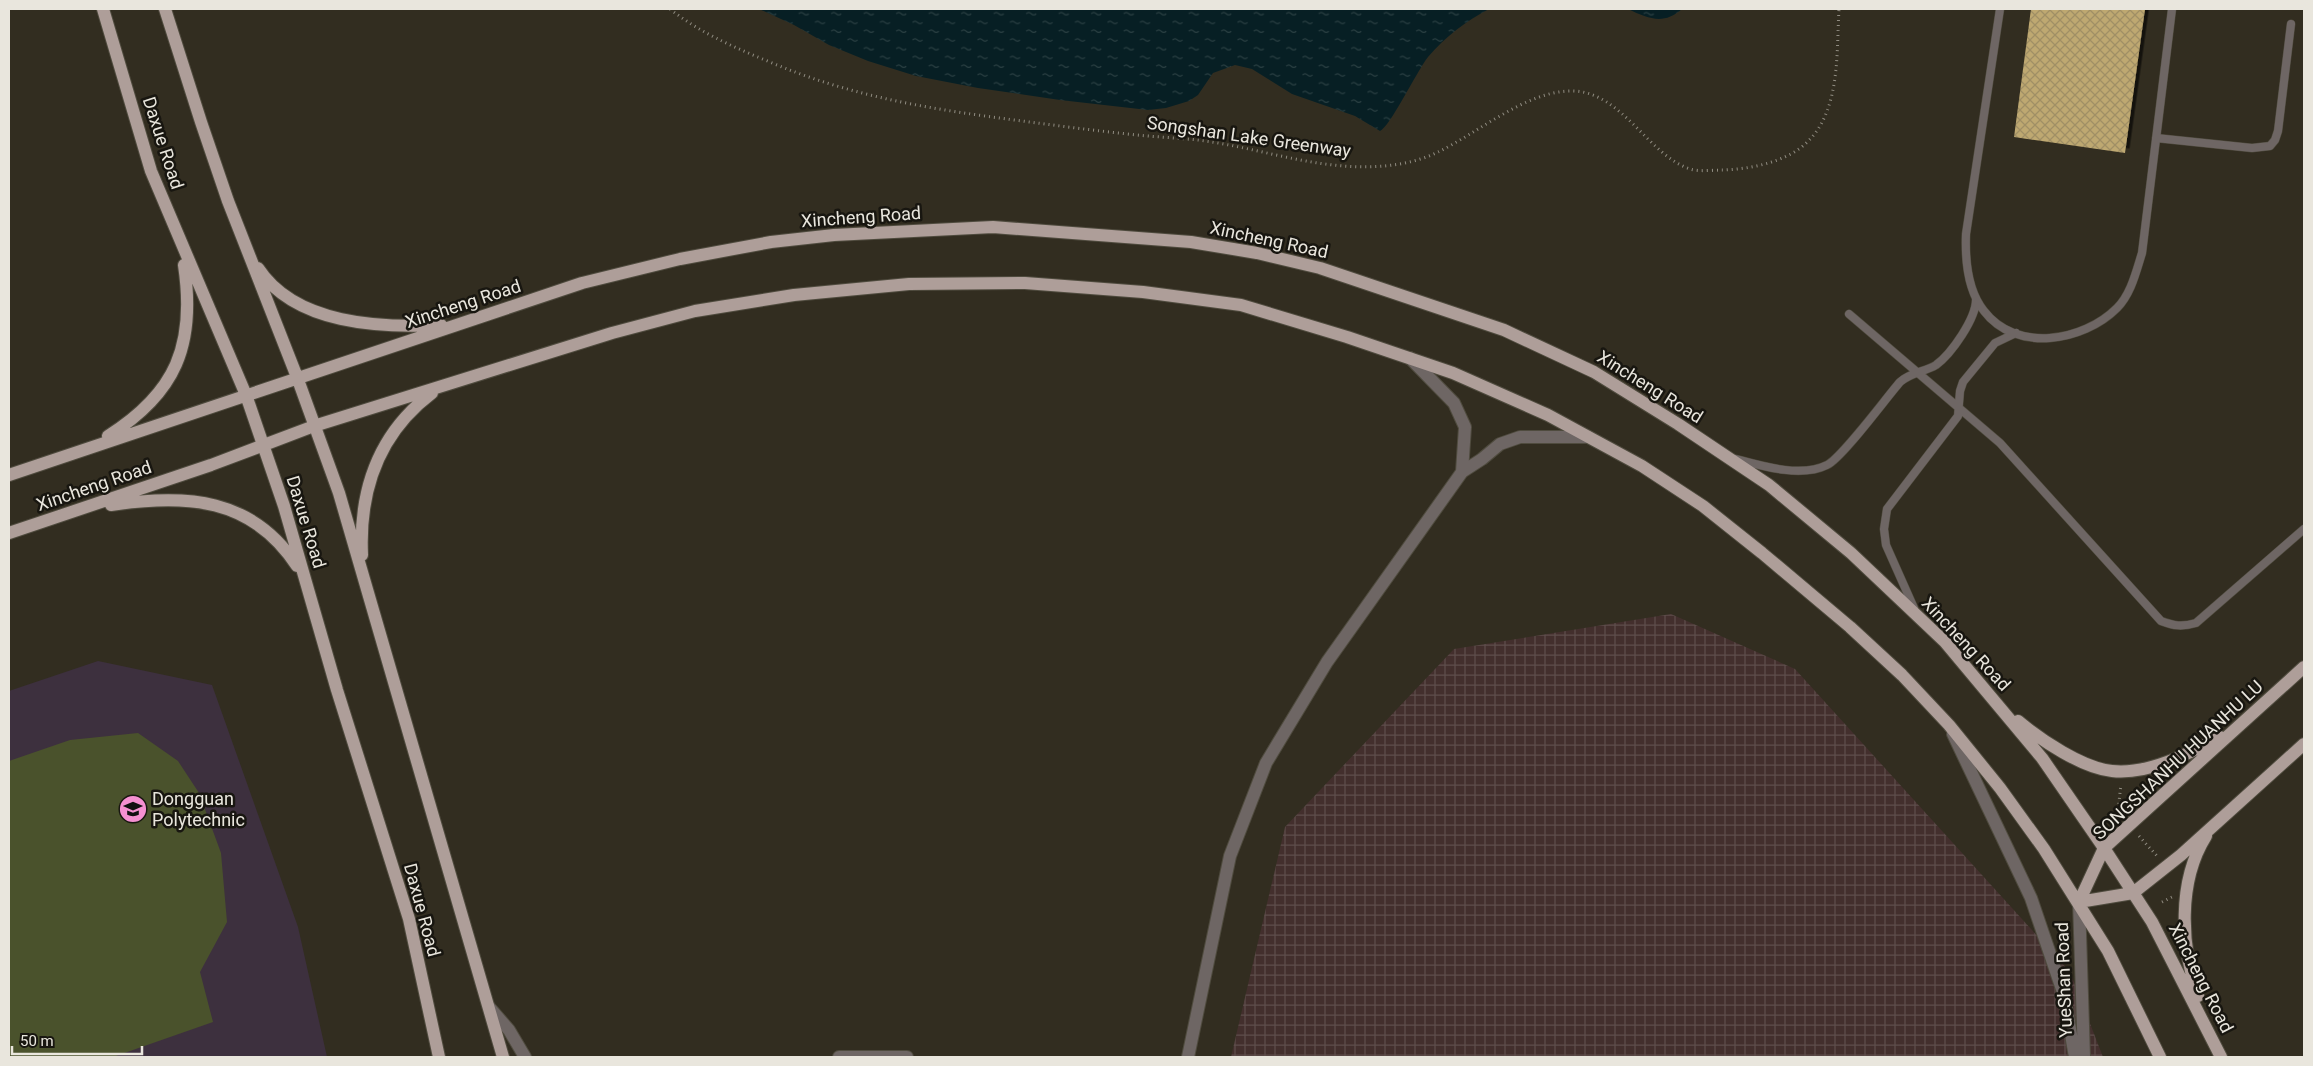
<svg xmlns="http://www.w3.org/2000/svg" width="2313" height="1066" viewBox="0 0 2313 1066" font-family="Roboto,sans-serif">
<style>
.industrial{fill:url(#industrial-grid)}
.education{fill:#3d303e}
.garden{fill:#4a522c}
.water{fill:url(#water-ripples)}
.building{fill:url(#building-cross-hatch);filter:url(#shadow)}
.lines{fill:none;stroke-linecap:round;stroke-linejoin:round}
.service-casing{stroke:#4f4b3e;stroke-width:9}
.minor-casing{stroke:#4f4b3e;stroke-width:14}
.tertiary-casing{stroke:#4f4b3e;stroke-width:14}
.primary-casing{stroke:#4f4b3e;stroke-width:14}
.path{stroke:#918d82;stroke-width:3;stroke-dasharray:1 4;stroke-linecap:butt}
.service{stroke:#6e6664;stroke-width:8}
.minor{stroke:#6e6664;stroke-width:12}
.tertiary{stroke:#6e6664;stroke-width:12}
.primary{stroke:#ae9e99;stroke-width:12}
.labels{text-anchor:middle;stroke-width:5;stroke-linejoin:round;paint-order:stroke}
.street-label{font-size:18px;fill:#e9e6dd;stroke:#181610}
.poi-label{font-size:18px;fill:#e9e6dd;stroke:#181610;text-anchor:start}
</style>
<defs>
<pattern id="industrial-grid" width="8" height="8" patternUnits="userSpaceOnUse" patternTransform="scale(1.25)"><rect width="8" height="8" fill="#432f2d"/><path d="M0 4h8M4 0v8" fill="none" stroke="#5e4d4b"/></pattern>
<pattern id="water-ripples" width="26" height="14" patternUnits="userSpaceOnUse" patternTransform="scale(1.25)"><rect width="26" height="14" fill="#071f24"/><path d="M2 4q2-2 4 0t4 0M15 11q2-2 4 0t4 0" fill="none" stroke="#2b4043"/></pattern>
<pattern id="building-cross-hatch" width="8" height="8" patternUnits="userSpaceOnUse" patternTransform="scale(1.25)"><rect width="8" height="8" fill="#bea871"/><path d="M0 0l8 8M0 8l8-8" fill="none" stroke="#a08f65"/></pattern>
<filter id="shadow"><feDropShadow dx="4.5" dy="-4.5" stdDeviation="0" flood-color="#0009"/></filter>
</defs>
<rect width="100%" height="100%" fill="#322d20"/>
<path class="industrial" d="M1671,614L1795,669L2070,972L2103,1057H1231L1285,827L1454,649Z"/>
<path class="education" d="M98,661L212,685L298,927L327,1057H9V691Z"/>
<path class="garden" d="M138,733L178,761L199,793L221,853L227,922L200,972L213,1022L113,1057H9V761L70,740Z"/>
<path class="water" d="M759,9H1489C1466,21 1445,37 1428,57C1417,71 1390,127 1380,131L1355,116L1292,94L1252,69L1235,65L1213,73L1198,95L1189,101L1166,108L1148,110L1060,100L978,88L916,76L868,61L829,45L794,25Z
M1628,9H1682C1664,25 1649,19 1628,9Z"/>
<path class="building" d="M2031,9H2145L2125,153L2014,137Z"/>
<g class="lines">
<defs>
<path id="service" d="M2000,9L1966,234C1965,260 1967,290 1984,311C2016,353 2083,342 2117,308C2131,294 2136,272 2142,253L2172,9
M2156,138L2252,148L2270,146L2275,140L2278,131L2291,24
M1849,314L2000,443L2161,621C2174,626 2182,627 2196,623L2304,529
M1736,459C1762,466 1801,478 1827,465C1842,458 1886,398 1900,382C1911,372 1925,372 1936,365C1951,354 1977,318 1976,298
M1914,608L1886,545L1884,529L1887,509L1958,416L1960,391L1963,382L1995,343L2016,333"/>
<path id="minor" d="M1410,358L1454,403L1465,427L1462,472
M489,1007L509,1030L525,1057
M839,1057H907
M1188,1057L1230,856L1266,763L1327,662L1462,472L1482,459L1500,444L1520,437H1588"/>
<path id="tertiary" d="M1953,734L2031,898L2064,995L2075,1057
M2079,902L2084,1057"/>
<path id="primary" d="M103,9L151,171L246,395L284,506L337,690L409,919L439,1057
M165,9L201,122L228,201L297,377L339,493L503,1057
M258,268C295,325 381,328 441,325
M108,436C176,393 196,345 184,265
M9,475L582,283L680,259L771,242L834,235L993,227L1191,242L1257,253L1320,268L1504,330L1594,372L1678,424L1769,485L1851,553L1945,642L2042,758L2104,848L2152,922L2221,1057
M111,505C186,494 252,497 297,566
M9,533L211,465L314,426L612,333L695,311L794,295L909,284L1025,283L1143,292L1241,305L1347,337L1453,373L1548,415L1642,466L1703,506L1762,553L1850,627L1902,675L1949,725L2000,788L2044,849L2108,951L2160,1057
M362,555C359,490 379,433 432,393
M2018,721C2041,740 2082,768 2112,771C2148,775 2188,754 2220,737
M2079,902L2104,848L2304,667
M2079,902L2133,893L2181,855L2304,744
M2198,996C2181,947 2177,882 2206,836"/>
</defs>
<use href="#service" class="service-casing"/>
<use href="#minor" class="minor-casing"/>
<use href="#tertiary" class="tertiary-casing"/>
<use href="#primary" class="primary-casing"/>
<path class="path" d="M670,9C699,32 731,46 765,60C851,97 930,109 1022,121C1060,126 1098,131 1137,135C1157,137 1178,138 1198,140C1263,148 1326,174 1393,165C1408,163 1424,159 1438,152C1478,133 1527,90 1573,91C1622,92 1648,155 1690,169C1700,172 1713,170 1723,170C1746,169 1769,165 1789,155C1842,128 1836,60 1839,9
M2120,813L2118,811L2121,784
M2139,836L2157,856
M2162,902L2172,897"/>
<use href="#service" class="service"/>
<use href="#minor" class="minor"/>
<use href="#tertiary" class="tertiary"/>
<use href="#primary" class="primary"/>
</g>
<defs>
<symbol id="university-disc" viewBox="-11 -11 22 22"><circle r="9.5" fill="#f590d1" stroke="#181610"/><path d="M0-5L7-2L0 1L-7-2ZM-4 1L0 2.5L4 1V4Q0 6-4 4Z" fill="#111"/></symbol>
</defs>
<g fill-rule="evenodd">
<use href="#university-disc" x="117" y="793" width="32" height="32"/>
</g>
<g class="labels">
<g class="street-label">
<text transform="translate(1249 137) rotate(8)" y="6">Songshan Lake Greenway</text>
<text transform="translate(163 143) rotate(72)" y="6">Daxue Road</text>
<text transform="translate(861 217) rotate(-4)" y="6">Xincheng Road</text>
<text transform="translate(1269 240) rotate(12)" y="6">Xincheng Road</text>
<text transform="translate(463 304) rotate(-18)" y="6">Xincheng Road</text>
<text transform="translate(1650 387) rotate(32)" y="6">Xincheng Road</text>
<text transform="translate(94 486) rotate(-19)" y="6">Xincheng Road</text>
<text transform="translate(306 522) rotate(73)" y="6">Daxue Road</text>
<text transform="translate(1966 644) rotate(47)" y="6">Xincheng Road</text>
<text transform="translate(2178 760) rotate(-43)" y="6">SONGSHANHU HUANHU LU</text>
<text transform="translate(422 910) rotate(75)" y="6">Daxue Road</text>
<text transform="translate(2201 978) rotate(63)" y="6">Xincheng Road</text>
<text transform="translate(2064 980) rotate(-92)" y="6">YueShan Road</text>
</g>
<g class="poi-label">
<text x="152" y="805">Dongguan<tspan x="152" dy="21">Polytechnic</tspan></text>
</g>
</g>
<rect width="2313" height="1066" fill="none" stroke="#e9e6dd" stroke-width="20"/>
<path d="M12 1046v8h130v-8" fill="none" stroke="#e9e6dd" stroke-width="2.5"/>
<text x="20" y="1046" font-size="15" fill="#e9e6dd" stroke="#181610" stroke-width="4" paint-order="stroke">50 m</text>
</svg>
